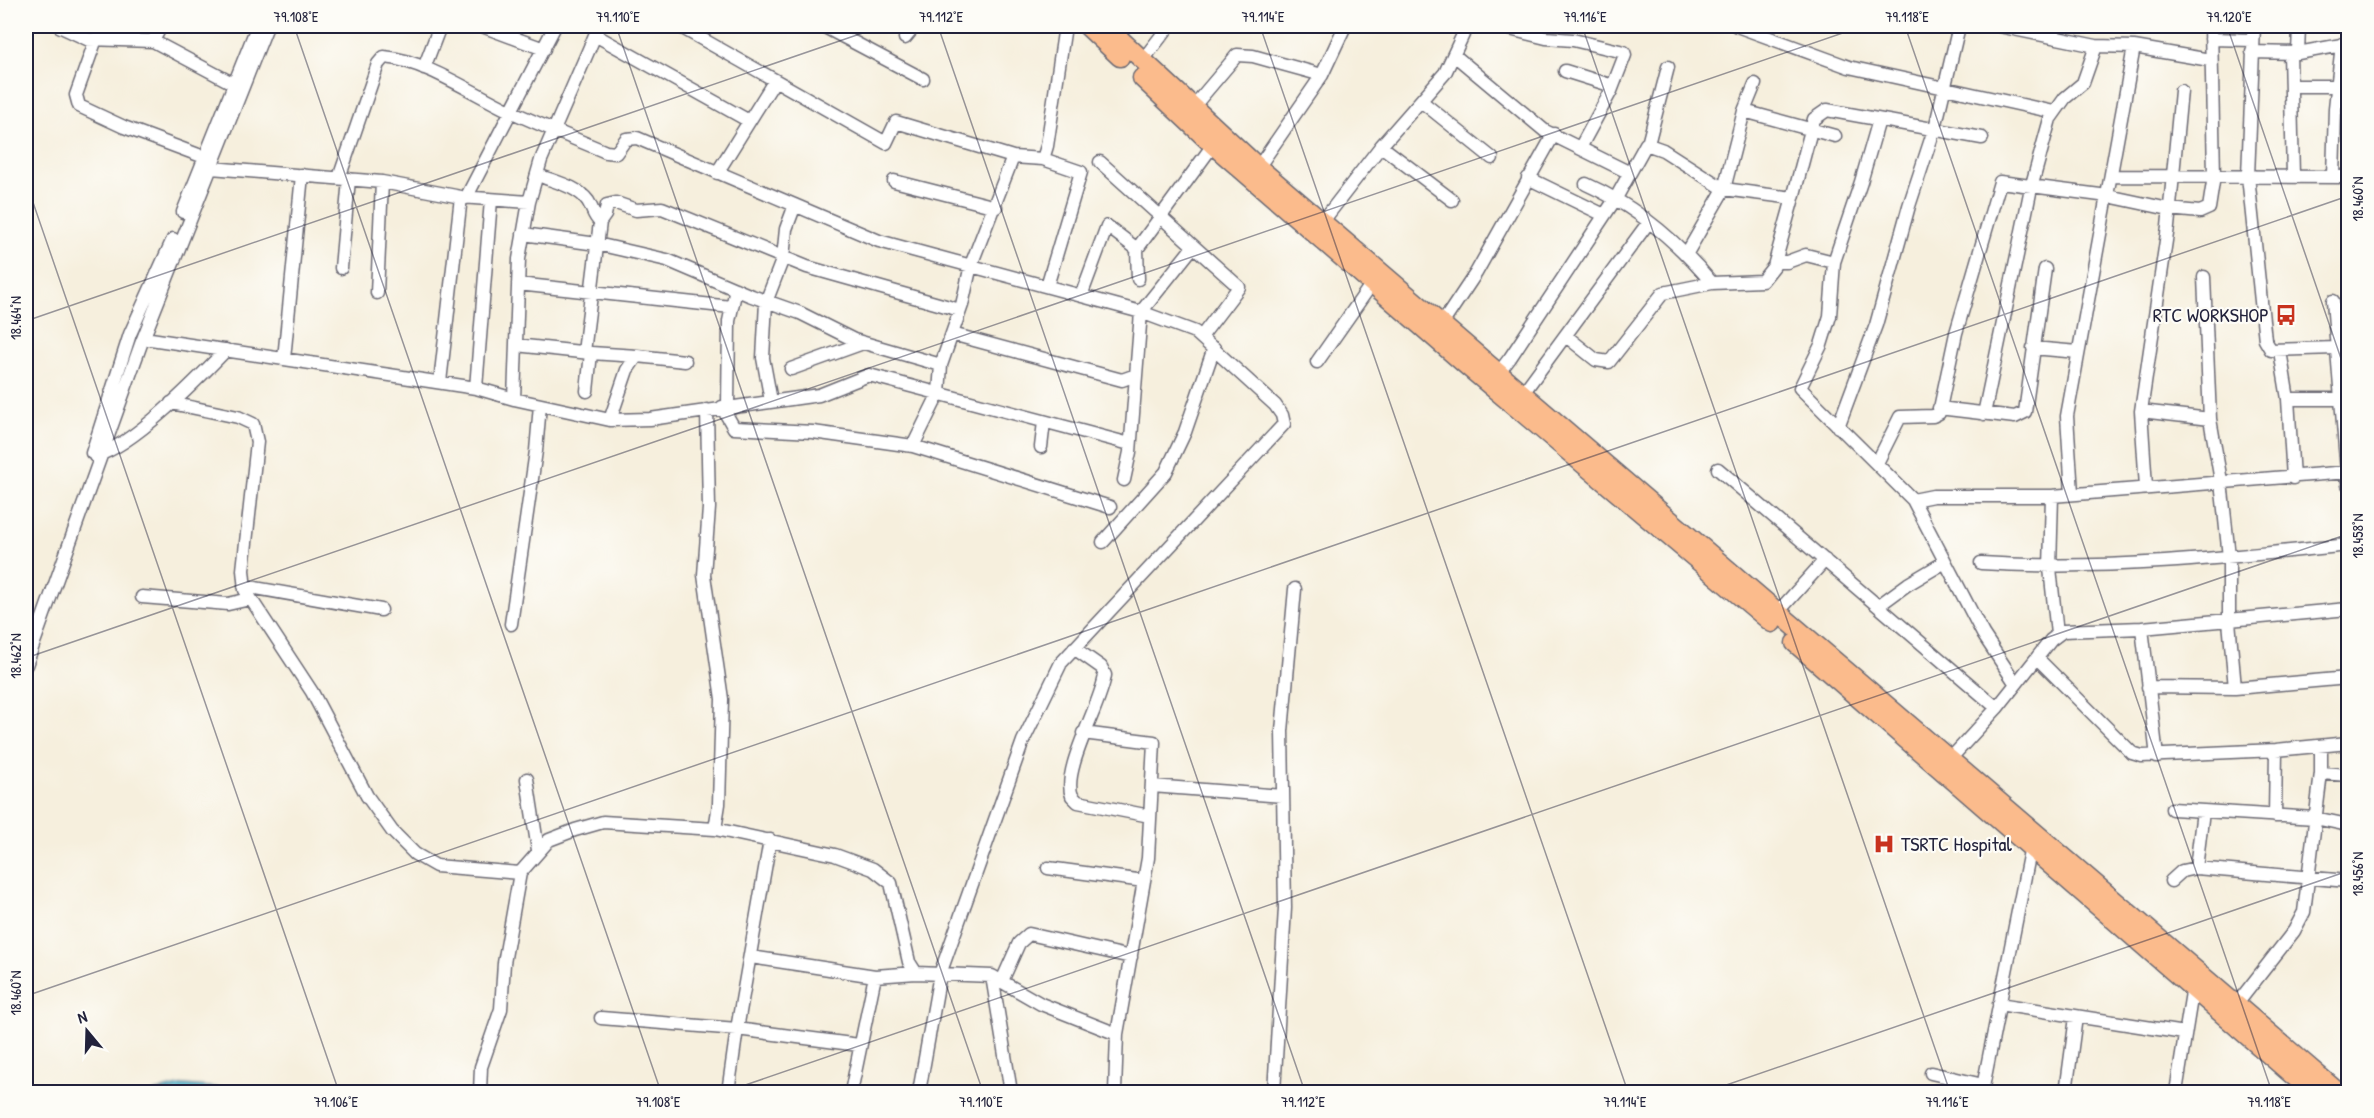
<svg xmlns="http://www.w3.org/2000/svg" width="2374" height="1118" viewBox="0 0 2374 1118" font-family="'Patrick Hand',sans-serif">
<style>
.water{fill:#51b8cf;stroke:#3a6d85;stroke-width:1.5}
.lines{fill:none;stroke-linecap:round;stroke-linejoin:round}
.minor-casing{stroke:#6c6a74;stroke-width:15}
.highway-casing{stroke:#6c6a74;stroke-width:21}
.minor{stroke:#fff;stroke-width:12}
.highway{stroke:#fbbb8c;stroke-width:18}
.ticks{fill:none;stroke:#22223b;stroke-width:1.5;stroke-opacity:0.45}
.labels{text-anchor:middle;stroke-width:4.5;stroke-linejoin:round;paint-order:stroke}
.poi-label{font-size:20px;fill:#22223b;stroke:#fdfcf7;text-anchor:end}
.neatline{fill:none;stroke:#22223b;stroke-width:2}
.ticks-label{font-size:15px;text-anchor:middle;fill:#22223b}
</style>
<rect width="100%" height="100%" fill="#fdfcf7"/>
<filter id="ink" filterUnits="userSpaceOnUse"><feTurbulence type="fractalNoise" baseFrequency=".0167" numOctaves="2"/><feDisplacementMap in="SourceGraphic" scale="12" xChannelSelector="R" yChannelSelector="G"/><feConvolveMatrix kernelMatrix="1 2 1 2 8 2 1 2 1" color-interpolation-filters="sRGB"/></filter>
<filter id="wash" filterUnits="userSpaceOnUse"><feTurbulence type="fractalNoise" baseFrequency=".008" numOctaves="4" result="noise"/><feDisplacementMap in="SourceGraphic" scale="24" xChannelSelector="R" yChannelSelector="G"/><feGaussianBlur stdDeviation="1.35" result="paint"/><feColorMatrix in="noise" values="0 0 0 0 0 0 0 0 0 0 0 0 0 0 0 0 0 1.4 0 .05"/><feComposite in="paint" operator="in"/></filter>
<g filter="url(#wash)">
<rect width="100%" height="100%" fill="#f6efdd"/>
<path class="water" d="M184,1085L221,1088L232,1092H153Z"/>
</g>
<g filter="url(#ink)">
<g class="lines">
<defs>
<path id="minor" d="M59,26L87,39L153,41L161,26
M482,26L544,49
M599,26L541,160L529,202L519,259L514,399L610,420L650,419L819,395L869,375L1130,444
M679,26L886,143L896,122L1013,157L1043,159L1047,146L1065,26
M823,26L923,79
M1498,26L1546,38L1573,40L1624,52L1625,55L1611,91L1580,148
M1737,26L1849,67L2054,112
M1999,26L2096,46L2134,47L2210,60
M2254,26L2248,176L2265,340L2271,350L2336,348
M595,35L749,121
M905,38L915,26
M96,39L76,95L79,106L124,127L204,157
M2211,39L2253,40
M153,41L234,84
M2252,52L2298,53L2347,44
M2290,53L2293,176
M2298,53L2299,26
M1454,55L1545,131L1628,172
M1142,61L1169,26
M424,68L440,26
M1565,71L1613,86
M2291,86H2348
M1421,101L1492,158
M1193,107L1237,55L1253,56L1322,75
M1744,111L1835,136
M1879,120L1861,182L1834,262L1830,316L1821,345L1800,388L1913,500L1983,634L2016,684
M1648,144L1668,67
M1381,146L1452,200
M1043,159L1081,172L1047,286
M1100,162L1239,287L1201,337
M211,168L382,182L461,197L529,202
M1255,172L1322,75L1345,26
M717,173L775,80
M538,175C555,182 577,186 588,201C593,209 593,216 600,222L605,215L607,205L616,203L636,210L662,208L807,267L960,310
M2112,176L2348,177
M2333,177L2335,108L2342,44
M339,178L378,64L384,57C424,60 472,93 508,110C540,125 573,138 606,152L616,153L626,139L637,138L879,241L1141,312L1195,332L1275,405L1282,415L1284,424L1061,663L1023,741L940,974L919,1092
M1528,178L1604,215
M894,181L996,207
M1586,184C1635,206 1678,242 1712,283
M466,198L555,26
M1793,198L1814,119L1827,110L1982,138
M183,212L257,27
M1323,221L1381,146L1445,73L1467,26
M523,234L597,244L667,260L749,295L800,313L854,340L941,365
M1687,253L1724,189L1744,111L1755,84
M1775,262H1787L1806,255L1834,262
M341,268L349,179
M2204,277L2210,419
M1138,279L1137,249L1213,145
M518,284L731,307
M377,293L382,182
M1081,296L1107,226L1137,249
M2333,301L2348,485
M1442,324L1476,273L1554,134
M952,334L1122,380L1136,375
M144,338L476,388L514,399
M516,345L590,353
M2033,348L2078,352
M2280,351L2288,399L2293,478
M584,352L600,222
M284,359L302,175
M1317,362L1373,282
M791,369L863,343
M1494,379L1510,358L1616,198L1646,144L1663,150L1724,189L1793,198L1774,266L1762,281L1712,283L1663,293L1609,362L1596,360L1566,336
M440,382L461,197
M476,388L491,200
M587,391L591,353L637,356
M1523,393L1648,223
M2288,399H2348
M771,401L763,358L766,302L783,258L786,229L795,205
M171,403L238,417L253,424L257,442L243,570L245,590L312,692L367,796L392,831L415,854L436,866L520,873
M728,406L729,321L736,289
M722,407L734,428L813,432L913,446L1110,507
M1939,408L2015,417L2025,412L2045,269
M707,410L709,508L704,575L722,699L719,804L715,829
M2141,411L2210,419L2221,481L2229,557V621L2235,688
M1984,414L2031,188L2050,119L2065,98L2083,83L2096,46
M610,420L627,370L637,356L685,361
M1838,427L1876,325L1909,206L1936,124L1959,26
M913,446L939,393L941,365L962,305L971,265L1013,157
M1041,447L1044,422
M92,453L130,334L173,239
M95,456C133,446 197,380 226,350
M1877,463L1900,417L1933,416L1939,413L1956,333L2000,182L2108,196L2169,209L2200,212L2209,208L2214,176L2211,26
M1718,469L1997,708
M1124,480L1130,452L1141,312L1193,247
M2146,487L2141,411L2168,227L2181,91
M2072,493L2067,416L2134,47
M2052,496L2050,568L2057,634
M1913,500L1933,496H2052L2348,472
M1103,542L1166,472L1185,432L1214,348
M1981,563C2104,571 2226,558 2348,545
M244,586L381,610
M142,597L228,604L250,599
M1878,606L1908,584L1945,562
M1778,612L1825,560
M511,624L536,451L540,405
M2142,628L2157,757
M1074,648L1101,667L1105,675C1102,703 1061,770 1072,796L1078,802L1150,816
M2037,658L2132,753L2142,756L2276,750L2348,743
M26,665L141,344L267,26
M2148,687L2235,688L2348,678
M1083,733L1154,742L1148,858L1117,1034L1115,1092
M1950,759L1997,708L2051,640L2063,631L2142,628L2348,609
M2321,773V746
M527,779L538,850
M1152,786L1283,796
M2172,809L2315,818L2348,825
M2275,816L2276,750
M1048,868L1144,881
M2196,868L2203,811
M2171,881L2182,871L2196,868L2348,881
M751,957L875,976L916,973
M992,976L1011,1092
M1002,981L1019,943L1029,934L1131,957
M1999,1004L2184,1033
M2236,1005L2294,931L2304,912L2321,773L2348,775
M601,1018L737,1029L859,1045
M1931,1073L1983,1085
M480,1092L481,1067L501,1009L504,963L520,873L549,840L575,830L603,822L715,829L835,855L873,869L891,883L909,962L916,973L992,976L1041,1004L1117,1034
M728,1092L737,1029L770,840
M851,1092L875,976
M1274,1092L1285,908L1282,731L1295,589
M1982,1092L2031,846
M2066,1092L2076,1017
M2176,1092L2193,986"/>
<path id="highway" d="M1087,26L1120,57
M1106,26L1258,167L2338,1092
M1142,78L1213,145L1467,366L1772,623
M1795,643L2312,1092"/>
</defs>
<use href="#minor" class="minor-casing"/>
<use href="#highway" class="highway-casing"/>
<use href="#minor" class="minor"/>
<use href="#highway" class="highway"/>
</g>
</g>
<path class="ticks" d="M294,26L661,1092M616,26L983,1092M938,26L1305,1092M1260,26L1628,1092M1582,26L1950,1092M1905,26L2272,1092M2227,26L2348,379M26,182L339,1092M26,321L883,26M26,658L1863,26M26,996L2348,196M725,1092L2348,534M1706,1092L2348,871"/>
<defs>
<symbol id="bus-bare" viewBox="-9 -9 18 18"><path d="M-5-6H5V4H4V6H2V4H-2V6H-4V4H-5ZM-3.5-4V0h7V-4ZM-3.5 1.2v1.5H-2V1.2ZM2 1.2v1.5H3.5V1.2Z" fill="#c8321e" stroke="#fdfcf7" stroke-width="2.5" paint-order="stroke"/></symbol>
<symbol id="hospital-bare" viewBox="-9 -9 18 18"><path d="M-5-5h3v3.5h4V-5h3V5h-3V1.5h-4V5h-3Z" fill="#c8321e" stroke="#fdfcf7" stroke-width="2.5" paint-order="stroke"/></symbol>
</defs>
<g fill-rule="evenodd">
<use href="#bus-bare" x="2271" y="300" width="30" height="30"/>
<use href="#hospital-bare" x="1869" y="829" width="30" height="30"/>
</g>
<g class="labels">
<g class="poi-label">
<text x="2269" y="322">RTC WORKSHOP</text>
<text x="1901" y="851" text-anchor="start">TSRTC Hospital</text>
</g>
</g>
<rect width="2374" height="1118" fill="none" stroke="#fdfcf7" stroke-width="66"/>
<g transform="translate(87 1031) rotate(341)" stroke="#fdfcf7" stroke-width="4.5" paint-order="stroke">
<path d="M0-4.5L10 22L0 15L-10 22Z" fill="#22223b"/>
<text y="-9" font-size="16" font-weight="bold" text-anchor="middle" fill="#22223b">N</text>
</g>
<rect x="33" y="33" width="2308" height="1052" class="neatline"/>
<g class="ticks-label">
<text x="296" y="22">79.108°E</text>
<text x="618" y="22">79.110°E</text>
<text x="941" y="22">79.112°E</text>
<text x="1263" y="22">79.114°E</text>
<text x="1585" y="22">79.116°E</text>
<text x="1907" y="22">79.118°E</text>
<text x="2229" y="22">79.120°E</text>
<text transform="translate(2358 199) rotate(-90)" y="5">18.460°N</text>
<text transform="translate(16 318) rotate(-90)" y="5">18.464°N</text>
<text transform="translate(2358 536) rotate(-90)" y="5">18.458°N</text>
<text transform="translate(16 656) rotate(-90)" y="5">18.462°N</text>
<text transform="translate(2358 874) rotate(-90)" y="5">18.456°N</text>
<text transform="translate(16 993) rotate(-90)" y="5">18.460°N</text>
<text x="336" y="1107">79.106°E</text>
<text x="658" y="1107">79.108°E</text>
<text x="981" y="1107">79.110°E</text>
<text x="1303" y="1107">79.112°E</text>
<text x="1625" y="1107">79.114°E</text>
<text x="1947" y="1107">79.116°E</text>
<text x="2269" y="1107">79.118°E</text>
</g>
</svg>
